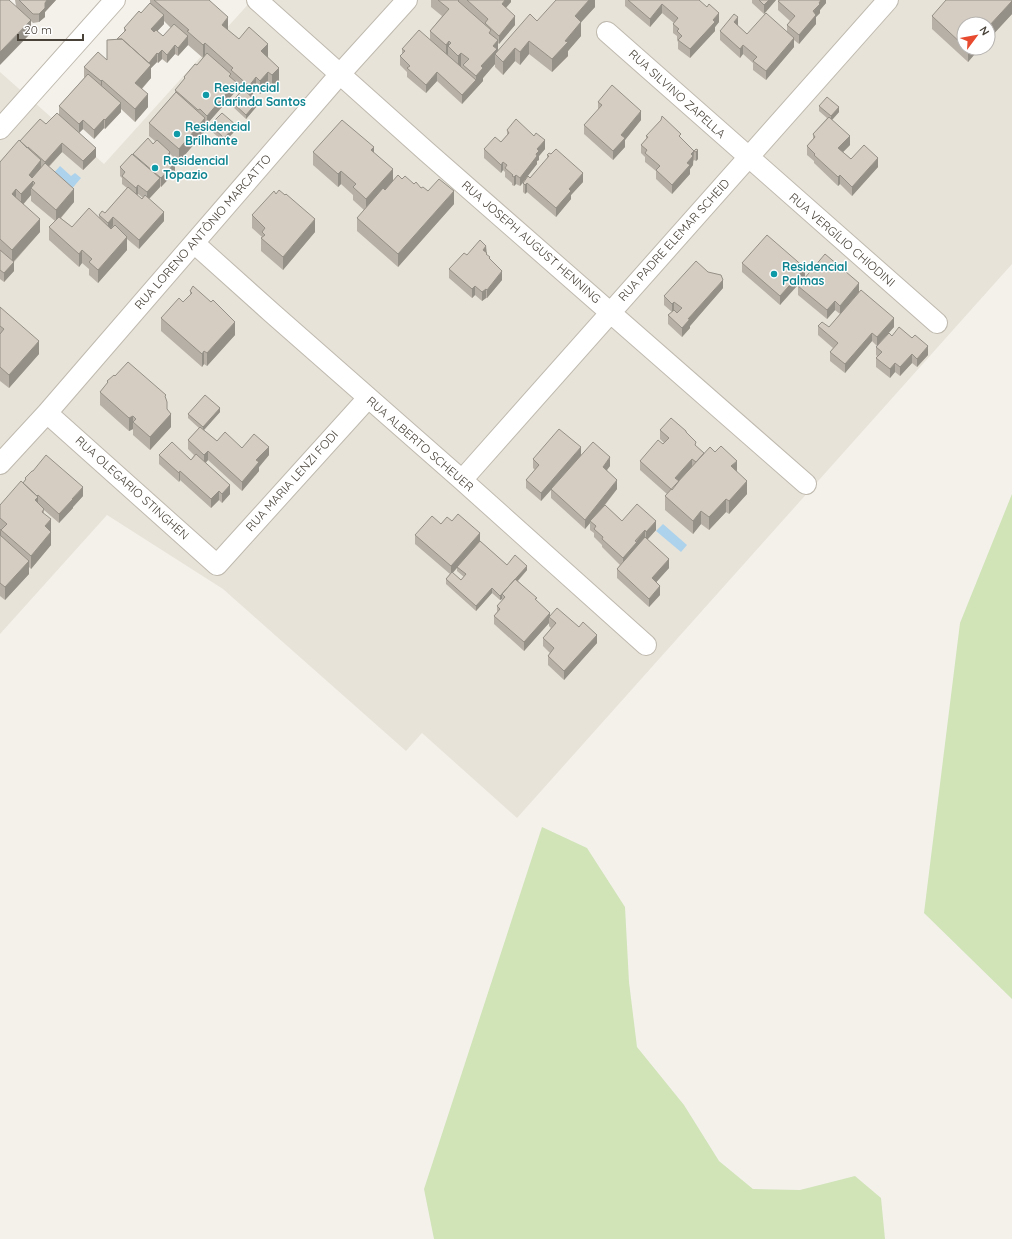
<svg xmlns="http://www.w3.org/2000/svg" width="1012" height="1239" viewBox="0 0 1012 1239" font-family="Quicksand,sans-serif">
<style>
.residential{fill:#e7e3d9;fill-rule:evenodd}
.green{fill:#d0e4b8}
.water{fill:#add2eb}
.lines{fill:none;stroke-linecap:round;stroke-linejoin:round}
.street-casing{stroke:#bfb9ae;stroke-width:22}
.street{stroke:#fff;stroke-width:20}
.wall{fill:#b7b0a6;fill-rule:evenodd}
.shaded-wall{fill:#959087}
.building{fill:#d5cdc1;stroke:#959087}
.culture-dot{fill:#0f9aa8;stroke:#fff;stroke-width:1.5}
.labels{text-anchor:middle;stroke-width:3;stroke-linejoin:round;paint-order:stroke}
.culture-label{font-size:12px;font-weight:bold;fill:#0d838f;stroke:#fff;text-anchor:start}
.street-label{font-size:12px;fill:#484239;stroke:#fff}
</style>
<rect width="100%" height="100%" fill="#f4f1eb"/>
<path class="residential" d="M252,0H1012V264L517,818L422,733L406,751L223,589L107,515L0,634V72L104,164ZM964,24H988V48H964Z"/>
<path class="green" d="M1012,494V999L924,913L960,623Z
M542,827L587,848L625,907L629,982L637,1047L684,1105L719,1161L753,1189L800,1190L855,1176L881,1198L885,1239H434L424,1189Z"/>
<path class="water" d="M60,166L71,176L75,173L81,178L70,191L52,175Z
M663,524L687,545L681,552L656,531Z"/>
<g class="lines">
<defs>
<path id="street" d="M257,0L427,152L806,484
M607,32L937,323
M0,129L115,0
M194,243L272,313L462,480L646,645
M47,413L217,565L368,398
M0,464L47,413L340,74L407,0
M462,480L888,0"/>
</defs>
<use href="#street" class="street-casing"/>
<use href="#street" class="street"/>
</g>
<path class="wall" d="M15,0H56L45,12V17L39,22L33,23L31,21V33L16,6Z
M150,0H209L228,30L239,39L268,57L279,81L272,88L268,85L260,94L256,90L251,96L257,106L246,119L232,106V102L241,91L236,88V91L207,124L205,123V131L179,162L170,154V158L175,172L161,187L160,186V187L149,199L164,221L139,249L127,239V250L98,283L89,275V269L82,263L79,267L49,240V227L55,221L31,201V195L23,204L40,232L14,262V271L4,282L0,279V162L20,141L59,115V106L84,78V67L107,60V40L117,39L124,32V28L141,13L150,3ZM164,21L171,28L163,36L157,31L164,24ZM188,45L203,58L197,65L184,77V80L175,90V93L149,123V136L155,141L153,144L133,154V156L120,167V176L122,178V184L127,188L105,213L99,215V217L72,227L61,218L74,202L49,167L62,152L83,170L96,157L79,133L83,129L94,139L104,128L105,129L121,112V109L135,122L148,107L142,89L151,78V68L157,62L158,63L162,59L167,63L175,54L178,56ZM138,194L143,198L142,199L137,195Z
M431,0H511V2L506,8L515,25L499,44L498,43V50L537,21L595,0V7L581,22V36L568,51V56L552,72L529,54L520,65L515,61L503,75L495,67V64L483,78V81L462,104L437,81L426,93L407,77V72L400,65V56L402,54V49L430,40V31L442,16L431,7Z
M625,0H699L719,22L715,27V31L690,58L678,49V42L677,40V36L673,33V24L674,23L662,13L650,27L625,6Z
M752,0H776L764,14L752,3Z
M826,0V3L820,10V13L816,17V24L799,44L794,40V47L766,80L753,70V63L743,54L740,58L720,40V31L738,26L747,34L787,31V25L790,21L778,10V1Z
M1012,0V14L988,40V24H964V48H980L968,62L932,29V16Z
M598,102L641,120L625,140V147L613,160L584,134V125L598,110Z
M819,106L839,112L832,120L850,145L843,152L851,159L878,167L852,196L840,184L838,186L814,163V161L807,155V146L813,139V134L827,118L819,111Z
M210,125L236,130L224,142L210,130Z
M507,130L545,149L539,156V160L537,161V164L523,182L530,178L547,159V155L583,182L571,195V199L556,217L527,192L525,194L523,192V183L520,186L516,184L514,186L512,185V183L505,177V172L503,170L501,173L484,158V149L501,142L507,135Z
M646,136L681,138L694,151L696,149L698,159L696,161L694,160L693,161V165L690,169V174L672,194L656,179V171L645,162V157L641,153V145L646,139Z
M313,152L374,153L393,181L402,179L428,191L454,204L398,267L357,231V218L364,210L353,200V195L341,184L338,187L313,165Z
M252,215L315,232L283,270L261,251V238L262,237L252,228Z
M486,246L487,255L502,280L487,298H486L482,301L475,295L472,298L449,278V269L467,255Z
M742,263L805,268L780,305L742,272Z
M798,286L859,292L894,327L877,345L892,336L928,355L917,367L912,363L900,376L895,372L890,378L876,367V358L877,356L876,355V347L877,346L872,341L845,373L830,361V352L833,348L818,335V326L829,327L840,314L835,310L827,319L798,295Z
M723,288L690,326V328L682,337L668,324V315L672,312L664,305V296Z
M190,291L235,335L207,366L204,364L202,367L161,331V318L183,302L190,295Z
M0,307L39,354L9,388L0,381Z
M115,376L166,399L167,409L171,427L150,450L133,435V429L129,431L100,405V392L107,384V381Z
M220,412L204,430L217,441L269,455L259,467V471L242,491L208,460L206,463L230,494L222,503L219,500L211,508L180,480L179,482L159,464V455L191,460L194,455L188,449V440L199,428L188,418V414Z
M660,430L686,433L696,446L704,453L737,471L747,494L729,514L726,512L709,530L701,524L693,534L665,510V496L667,494L640,470V461L664,443L660,439Z
M581,456L610,466L607,470L617,489L605,505L622,521L656,530L647,540L669,568L656,582L660,595L649,607L617,578V569L620,565L602,547V545L594,537V533L590,530V523L585,529L551,498V490L541,501L526,488V480L535,470L533,468V459Z
M25,478L83,496L73,507V508L59,523L44,510V514L51,531V545L31,569L29,567V574L5,600L0,596V505L23,483L25,480Z
M415,535L480,541L507,565L527,570L518,581L550,615L597,643L564,680L548,665V656L550,653L543,646V638L551,628L549,626V623L524,651L494,624V616L497,612V606L502,601V599L500,600L492,593L476,611L446,584V579L450,574L415,544ZM457,567V571L464,577L461,580L452,573Z"/>
<path class="shaded-wall" d="M47,0H56L45,12V17L39,22V14L45,3Z
M505,0H511V2L502,12V4Z
M589,0H595V7L575,29V16Z
M769,0H776L764,14V5Z
M821,0H826V3L820,10V13L816,17V24L799,44V35L819,3Z
M1012,1V14L988,40V27Z
M662,4V13L650,27V19Z
M719,13V22L715,27V31L690,58V49L713,20Z
M164,15V24L151,38V29Z
M515,16V25L499,44V36Z
M228,17V30L222,38V25Z
M738,17V26L734,22Z
M31,20V33L0,65V52Z
M581,22V36L568,51V56L552,72V59L565,41Z
M188,36V45L178,56V48Z
M794,38V47L766,80V71Z
M498,40V53L495,54V64L483,78V81L462,104V95L476,80V76L493,46Z
M449,41V47L448,46V55L446,58V45Z
M529,41V54L520,65V52Z
M205,43V57L203,58V45Z
M268,44V57L261,64V51Z
M175,45V54L167,63V55Z
M743,45V54L740,58V49Z
M515,48V61L503,75V62Z
M968,48H980L968,62Z
M162,50V59L158,63V54Z
M157,53V62L151,68V78L135,96V83L148,63Z
M461,53V66L458,69V56Z
M279,68V81L272,88V75Z
M268,72V85L260,94V81Z
M437,72V81L426,93V85Z
M256,77V90L249,99V86Z
M102,80V93L101,94V81Z
M236,82V91L207,124V116Z
M148,94V107L135,122V109Z
M257,102V106L246,119V115Z
M121,103V112L105,129V120Z
M839,107V112L831,121V116Z
M641,111V120L625,140V147L613,160V151L621,135Z
M205,118V131L179,162V149Z
M104,119V128L94,139V130Z
M83,120V129L79,133V124Z
M236,125V130L224,142V138Z
M850,136V145L838,157V148Z
M545,140V149L539,156V160L537,161V164L520,186V178L536,154L537,149Z
M62,143V152L45,170V162Z
M374,147V160L371,150Z
M96,148V157L83,170V161Z
M698,150V159L696,161V152Z
M694,151L693,165L690,169V174L672,194V185L687,163L691,154Z
M170,152V161L167,156Z
M878,158V167L852,196V187Z
M41,160V173L33,181V189L31,188V195L21,207V194L29,175Z
M503,162V170L501,173V165Z
M175,163V172L161,187V178Z
M393,169V182L366,212V199Z
M341,171V184L338,187V174Z
M583,173V182L571,195V199L556,217V208L569,189Z
M516,175V184L514,186V177Z
M840,175V184L838,186V177Z
M160,178V187L147,201V192Z
M527,183V192L525,194V185Z
M138,185V194L136,197V188Z
M16,189V202L12,194Z
M74,189V202L56,223V210Z
M454,191V204L398,267V254Z
M164,212V221L139,249V240Z
M113,217V226L108,232V223Z
M40,219V232L12,263V250Z
M315,219V232L283,270V257Z
M127,237V250L98,283V270Z
M486,246L487,262L483,250Z
M82,250V263L79,267V254Z
M14,262V271L4,282V273Z
M805,268V277L780,305V296Z
M502,271V280L487,298V290Z
M723,280V288L690,326V328L682,337V328L688,319Z
M859,283V292L840,314V306Z
M475,286V295L472,298V289Z
M486,289V298L482,301V292Z
M835,301V310L827,319V310Z
M674,302V311L672,313V304Z
M894,318V327L877,346V337Z
M235,322V335L207,366V353Z
M872,333V341L845,373V364Z
M39,341V354L9,388V375Z
M928,346V355L917,367V359Z
M204,351V364L202,367V354Z
M912,354V363L900,376V367Z
M895,363V372L890,378V369Z
M167,402V415L171,414V427L150,450V437L167,409Z
M220,408V412L203,431V427Z
M133,416V429L129,431V418Z
M269,447V455L259,467V471L242,491V482L256,460Z
M581,447V456L541,501V493Z
M208,451V460L204,464V455Z
M610,457V466L603,475V467Z
M692,459V468L675,487V478Z
M737,461V474L731,466Z
M180,471V480L179,482V473Z
M617,480V489L591,522L590,521V523L585,529V520Z
M747,481V494L729,514V501Z
M230,485V494L222,503V494Z
M83,487V496L73,507V508L59,523V514Z
M219,491V500L211,508V499Z
M38,495V510L35,500Z
M726,499V512L709,530V517Z
M701,511V524L693,534V521Z
M51,519V533L45,526Z
M656,521V530L646,541V532Z
M1,530V543L0,545V532Z
M645,530V539L623,567V558Z
M51,532V545L31,569V556Z
M480,533V541L451,575V566Z
M669,559V568L652,587V578Z
M29,561V574L5,600V587Z
M527,566V570L504,596L502,594Z
M660,586V595L649,607V599Z
M492,588V593L476,611V606Z
M502,594V599L500,600V596Z
M550,613V618L549,617V623L524,651V642Z
M597,635V643L564,680V671Z"/>
<path class="building" d="M0,0H9L31,20L0,52Z
M19,0H47L45,3V8L39,14H33Z
M154,0H209L228,17L222,25L239,39L249,27L268,44L261,51L279,68L272,75L268,72L260,81L256,77L249,86L231,70L233,68L205,43L203,45L187,31L189,30Z
M438,0H459L458,1L491,30L489,33L498,40L493,46L497,49L481,66L483,68L476,76L463,65L469,59L461,53L458,56L448,46L451,43L449,41L446,45L430,31L449,9Z
M467,0H505L502,4L515,16L499,36L485,23L488,19Z
M556,0H589L575,16L581,22L565,41L568,42L552,59L529,41L520,52L515,48L503,62L495,54L530,14L537,21Z
M628,0H699L707,7L709,4L719,13L713,20L715,22L690,49L678,40L682,36L677,31L679,29L673,24L678,18L662,4L650,19Z
M759,0H769L764,5Z
M780,0H821L819,3L820,4L813,11L816,15L799,35L787,25L795,16L778,1Z
M946,0H1012V1L988,27V24H964V46L932,16Z
M150,3L164,15L151,29L154,32L156,30L163,36L174,24L188,36L178,48L175,45L167,55L162,50L158,54L157,53L149,63L122,39H117L126,30L124,28L139,11L141,13Z
M766,13L794,38L766,71L753,61L757,57L743,45L740,49L720,31L734,14L738,17L734,22L747,34Z
M419,30L476,80L462,95L437,72L426,85L407,68L410,66L400,56L405,51L402,49Z
M122,39L151,65L135,83L148,94L135,109L102,80L101,81L84,67L98,52L107,60V40Z
M207,53L231,74L229,76L236,82L207,116L200,109L198,110L175,90L185,78L184,77L195,64L197,65Z
M88,74L121,103L105,120L104,119L94,130L83,120L79,124L59,106Z
M612,85L641,111L621,135L625,138L613,151L584,125L602,105L598,102Z
M243,89L257,102L246,115L232,102Z
M176,92L205,118L179,149L149,123Z
M827,97L839,107L831,116L819,106Z
M57,113L96,148L83,161L62,143L45,162L28,147L27,148L20,141L40,119L46,124Z
M222,113L236,125L224,138L210,125Z
M662,116L681,134L679,136L694,151L696,149L698,150L696,152L694,151L691,154L693,156L687,163L690,165L672,185L656,170L660,166L645,153L647,150L641,145L648,137L646,136L661,120Z
M829,117L850,136L838,148L851,159L864,145L878,158L852,187L840,175L838,177L814,155L815,154L807,146L815,137L813,134Z
M516,119L534,136L536,133L545,140L537,149L539,151L536,154L537,156L520,178L516,175L514,177L512,176L513,175L505,168L507,165L503,162L501,165L484,149L495,137L501,142L509,133L507,130Z
M342,120L374,147L371,150L393,169L366,199L353,187L356,184L341,171L338,174L313,152Z
M148,138L153,144L157,140L170,152L167,156L175,163L161,178L133,154Z
M19,140L41,160L29,175L32,178L45,163L74,189L56,210L31,188L35,183L33,181L21,194L16,189L12,194L40,219L12,250L0,239V162Z
M556,149L583,173L569,189L571,191L556,208L527,183L525,185L523,183L528,176L530,178L549,156L547,155L549,153L551,154Z
M132,154L160,178L147,192L138,185L136,188L122,176L125,172L120,167Z
M398,175L402,179L405,176L414,184L416,182L421,188L423,187L428,191L439,179L454,191L398,254L357,218L383,188L385,190Z
M128,187L142,199L145,195L164,212L139,240L113,217L108,223L99,215L102,211L105,213Z
M279,190L285,195L286,194L315,219L283,257L261,238L265,235L262,232L265,228L252,215L274,191L276,194Z
M89,208L111,229L115,225L127,237L98,270L89,262L92,259L82,250L79,254L49,227L59,217L72,227Z
M767,235L805,268L780,296L742,263Z
M480,240L486,246L483,250L487,253L486,254L490,257L489,258L502,271L487,290L486,289L482,292L475,286L472,289L449,269L464,253L467,255Z
M0,250L14,262L4,273L0,270Z
M825,254L859,283L840,306L835,301L827,310L798,286Z
M696,261L708,272L721,275L723,280L688,319H690L682,328L668,315L674,310L677,313L682,308L674,302L672,304L664,296Z
M193,286L211,302L213,300L235,322L207,353L204,351L202,354L161,318L179,298L183,302L192,293L190,291Z
M861,290L894,318L877,337L872,333L845,364L830,352L838,343L818,326L822,322L829,327Z
M0,307L39,341L9,375L0,367V334L4,329L0,326Z
M899,327L912,338L915,335L928,346L917,359L912,354L900,367L895,363L890,369L876,358L882,352L876,347L889,333L892,336Z
M128,362L166,395L165,396L167,402V409L171,414L150,437L133,422L136,419L133,416L129,418L100,392L108,382L107,381L114,375L115,376Z
M205,395L220,408L203,427L188,414Z
M671,418L686,431V432L696,442L695,445L704,453L696,462L692,459L675,478L679,481L672,490L640,461L658,440L663,444L669,438L660,430Z
M200,427L217,441L225,432L242,448L254,434L269,447L256,460L259,462L242,482L208,451L204,455L188,440Z
M559,429L581,447L541,493L526,480L539,465L533,459Z
M172,442L191,460L196,454L230,485L222,494L219,491L211,499L180,471L179,473L159,455Z
M593,442L610,457L603,467L617,480L585,520L551,489Z
M721,446L737,461L731,466L747,481L729,501L726,499L709,517L701,511L693,521L665,496L710,447L715,452Z
M46,455L83,487L72,499H73L59,514L38,495L37,496L23,483L26,479L25,478L32,471H33Z
M21,481L38,497L35,500L44,509L42,512L51,519L45,526L51,532L31,556L1,530L0,532V529L1,530L7,524L0,518V505Z
M637,504L656,521L646,532L645,530L635,541L637,542L623,558L602,539L603,537L594,529L596,526L590,521L605,505L622,521Z
M458,514L480,533L451,566L415,535L432,516L441,524L447,517L452,521Z
M0,535L29,561L5,587L0,583Z
M645,537L669,559L652,578L660,586L649,599L617,569Z
M480,541L507,565L515,555L527,566L500,596L492,588L476,606L446,579L452,572L461,580L466,574L457,567Z
M515,579L537,598L535,599L550,613L524,642L494,616L500,609L497,606L505,597L502,594Z
M557,608L579,627L583,622L597,635L564,671L548,656L554,648L543,638L556,623L549,617Z"/>
<g class="culture-dot">
<circle cx="206" cy="95" r="4"/>
<circle cx="177" cy="134" r="4"/>
<circle cx="155" cy="168" r="4"/>
<circle cx="774" cy="274" r="4"/>
</g>
<g class="labels">
<g class="culture-label">
<text x="214" y="92">Residencial<tspan x="214" dy="14">Clarinda Santos</tspan></text>
<text x="185" y="131">Residencial<tspan x="185" dy="14">Brilhante</tspan></text>
<text x="163" y="165">Residencial<tspan x="163" dy="14">Topazio</tspan></text>
<text x="782" y="271">Residencial<tspan x="782" dy="14">Palmas</tspan></text>
</g>
<g class="street-label">
<text transform="translate(677 94) rotate(42)" y="4">RUA SILVINO ZAPELLA</text>
<text transform="translate(203 232) rotate(-49)" y="4">RUA LORENO ANTÔNIO MARCATTO</text>
<text transform="translate(674 240) rotate(-48)" y="4">RUA PADRE ELEMAR SCHEID</text>
<text transform="translate(842 240) rotate(41)" y="4">RUA VERGÍLIO CHIODINI</text>
<text transform="translate(531 242) rotate(41)" y="4">RUA JOSEPH AUGUST HENNING</text>
<text transform="translate(420 444) rotate(41)" y="4">RUA ALBERTO SCHEUER</text>
<text transform="translate(292 481) rotate(-48)" y="4">RUA MARIA LENZI FODI</text>
<text transform="translate(132 488) rotate(42)" y="4">RUA OLEGARIO STINGHEN</text>
</g>
</g>
<g transform="translate(976 36) rotate(58)"><circle r="19" fill="#ffffff" stroke="#b6b3b0"/>
<path d="M0-3L7 15L0 10L-7 15Z" fill="#e74a2e"/>
<text y="-6" font-size="11" font-weight="bold" text-anchor="middle" fill="#484239">N</text>
</g>
<path d="M18 34v6h65v-6" fill="none" stroke="#484239" stroke-width="2"/>
<text x="24" y="34" font-size="12" fill="#484239" stroke="#ffffff" stroke-width="3" paint-order="stroke">20 m</text>
</svg>
